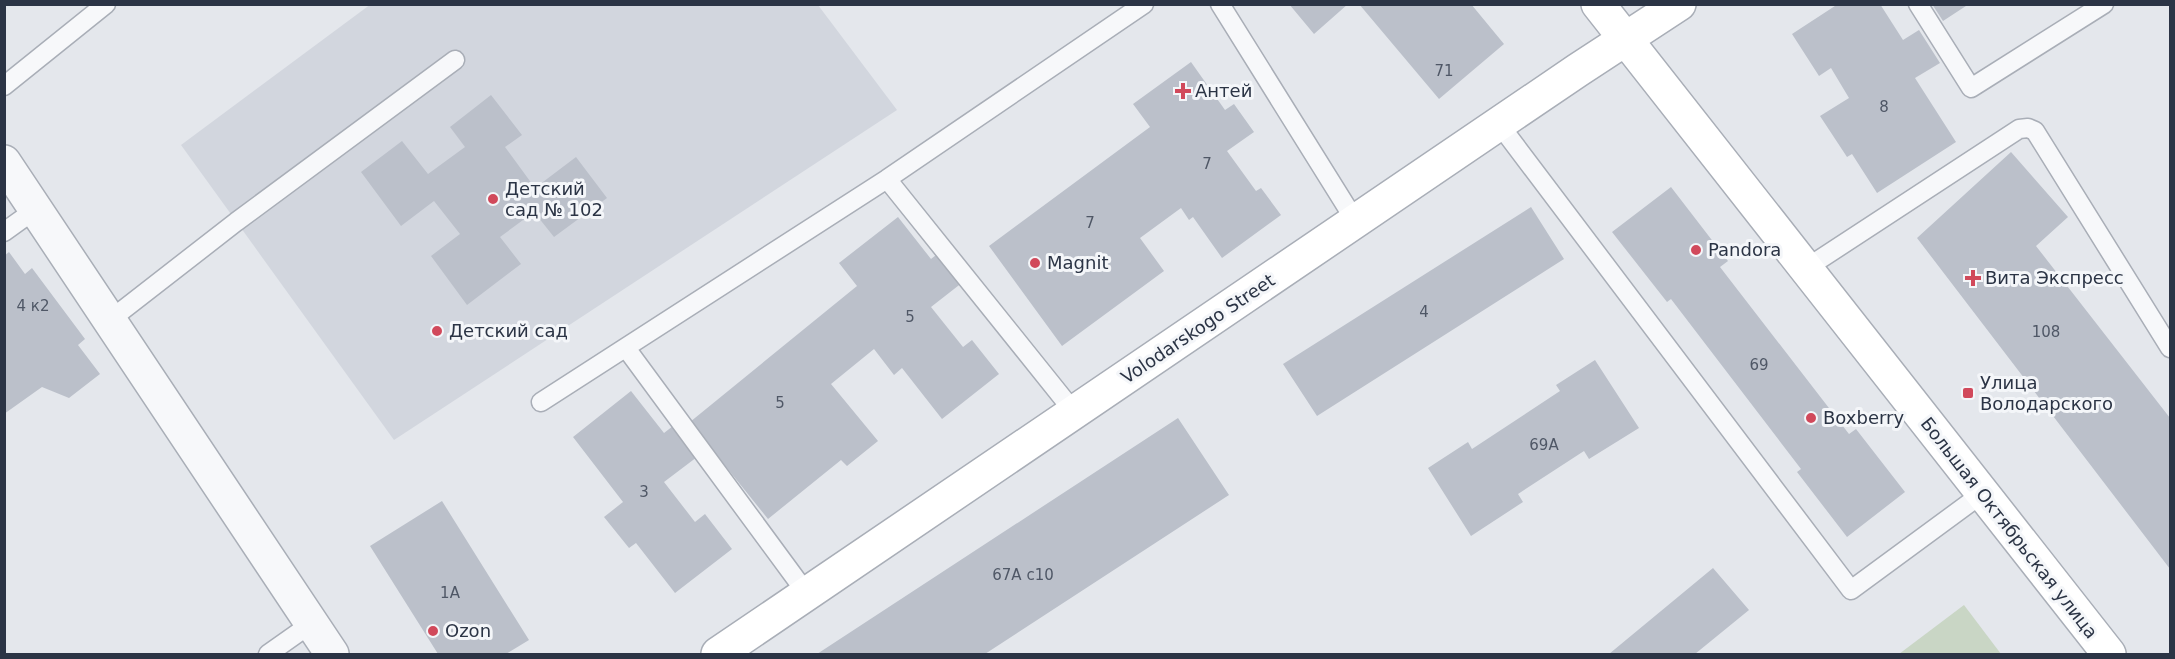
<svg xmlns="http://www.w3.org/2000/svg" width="2175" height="659" viewBox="0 0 2175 659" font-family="'DejaVu Sans',sans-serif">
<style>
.built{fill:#d2d6de}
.green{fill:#c9d6c5}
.building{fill:#bbc0ca}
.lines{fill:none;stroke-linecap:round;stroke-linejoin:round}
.lane-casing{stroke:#a9aeb7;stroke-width:21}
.street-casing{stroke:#a9aeb7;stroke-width:36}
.secondary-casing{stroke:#a9aeb7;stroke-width:36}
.lane{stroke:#f7f8fa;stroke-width:18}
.street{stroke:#f7f8fa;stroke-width:33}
.secondary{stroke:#fff;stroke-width:33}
.poi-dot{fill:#d1495b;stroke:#f4f6f9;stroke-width:2}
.labels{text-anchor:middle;stroke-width:6;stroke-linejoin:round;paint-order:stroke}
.number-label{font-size:15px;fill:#4f5766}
.poi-label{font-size:18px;fill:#2b3445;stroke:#f4f6f9;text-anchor:start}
.street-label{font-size:18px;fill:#2b3445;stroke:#f4f6f9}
</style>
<rect width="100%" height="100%" fill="#e4e7ec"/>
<path class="built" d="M371,4L818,5L897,110L394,440L181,145Z"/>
<path class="green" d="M1964,605L2001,654H1899Z"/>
<path class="building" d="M1289,4H1348L1314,34Z
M1359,4H1471L1504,44L1439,99Z
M1838,4H1880L1903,40L1919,30L1940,63L1915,78L1956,142L1877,193L1852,154L1847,157L1820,116L1849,98L1831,68L1819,76L1792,34Z
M1932,4H1969L1943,21Z
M1191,62L1225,110L1234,104L1254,132L1227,151L1256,191L1261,188L1281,215L1222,258L1193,217L1189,220L1181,208L1140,238L1164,271L1062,346L989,246L1150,127L1133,104Z
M491,95L522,135L505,147L535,188L576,157L607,198L554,237L534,212L500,237L521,264L467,305L431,256L460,234L434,201L401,226L361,172L402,141L428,174L465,147L450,127Z
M2011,152L2068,217L2036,246L2170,418V569L1917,238Z
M1671,187L1728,261L1720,267L1849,434L1856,429L1905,492L1847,537L1797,472L1801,469L1671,299L1667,302L1612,232Z
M1531,207L1564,259L1317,416L1283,364Z
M898,217L931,259L940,252L963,282L931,307L963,347L972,340L999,374L942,419L902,368L894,375L874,349L831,384L878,441L847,466L841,460L768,519L690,422L857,286L839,263Z
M9,252L25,274L32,268L85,339L78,345L100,374L69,398L42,387L4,414V256Z
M1595,360L1639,428L1589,459L1584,451L1518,494L1523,502L1471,536L1428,468L1468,442L1472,449L1560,391L1556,385Z
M631,391L664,433L673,426L697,457L664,482L695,522L705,514L732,549L675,593L636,543L629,548L604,517L623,502L573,437Z
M1178,418L1229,495L985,654H817Z
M442,501L529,640L506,654H438L370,546Z
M1713,568L1749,610L1695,654H1609Z"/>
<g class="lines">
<defs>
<path id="lane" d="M1220,4L1356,222
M1918,4L1971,88L2104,4
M4,86L106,4
M1499,124L1851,590L1983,493
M887,179L1074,412
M4,232L36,209
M1805,269L2019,129L2028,128L2035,131L2170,348
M110,320L236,222L455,60
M626,348L807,594
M541,402L887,179L1144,4
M268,654L312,623"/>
<path id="street" d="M4,162L332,654"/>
<path id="secondary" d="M1598,4L2109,654
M718,654L1578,70L1679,4"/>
</defs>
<use href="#lane" class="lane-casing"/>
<use href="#street" class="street-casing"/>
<use href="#secondary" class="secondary-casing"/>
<use href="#lane" class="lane"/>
<use href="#street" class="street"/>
<use href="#secondary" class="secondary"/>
</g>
<g class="poi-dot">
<path d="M1180 82h6v6h6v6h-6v6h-6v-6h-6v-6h6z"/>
<circle cx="493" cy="199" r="6"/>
<circle cx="1696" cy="250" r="6"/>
<circle cx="1035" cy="263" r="6"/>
<path d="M1970 269h6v6h6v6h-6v6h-6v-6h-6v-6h6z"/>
<circle cx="437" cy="331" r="6"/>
<rect x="1962" y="387" width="12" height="12" rx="3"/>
<circle cx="1811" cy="418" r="6"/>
<circle cx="433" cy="631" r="6"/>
</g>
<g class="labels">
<g class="number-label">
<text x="1444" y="76">71</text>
<text x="1884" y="112">8</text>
<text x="1207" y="169">7</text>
<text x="1090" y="228">7</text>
<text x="33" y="311">4 к2</text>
<text x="1424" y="317">4</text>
<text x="910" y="322">5</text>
<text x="2046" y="337">108</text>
<text x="1759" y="370">69</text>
<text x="780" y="408">5</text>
<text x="1544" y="450">69А</text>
<text x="644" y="497">3</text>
<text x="1023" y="580">67А с10</text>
<text x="450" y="598">1А</text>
</g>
<g class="poi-label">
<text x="1195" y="97">Антей</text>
<text x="505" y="195">Детский<tspan x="505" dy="21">сад № 102</tspan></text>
<text x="1708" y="256">Pandora</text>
<text x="1047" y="269">Magnit</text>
<text x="1985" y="284">Вита Экспресс</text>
<text x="449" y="337">Детский сад</text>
<text x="1980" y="389">Улица<tspan x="1980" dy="21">Володарского</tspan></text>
<text x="1823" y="424">Boxberry</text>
<text x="445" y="637">Ozon</text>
</g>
<g class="street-label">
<text transform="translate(1198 329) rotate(-34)" y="6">Volodarskogo Street</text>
<text transform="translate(2009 528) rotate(52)" y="6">Большая Октябрьская улица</text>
</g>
</g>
<rect width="2175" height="659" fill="none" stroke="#2b3445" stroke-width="12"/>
</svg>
